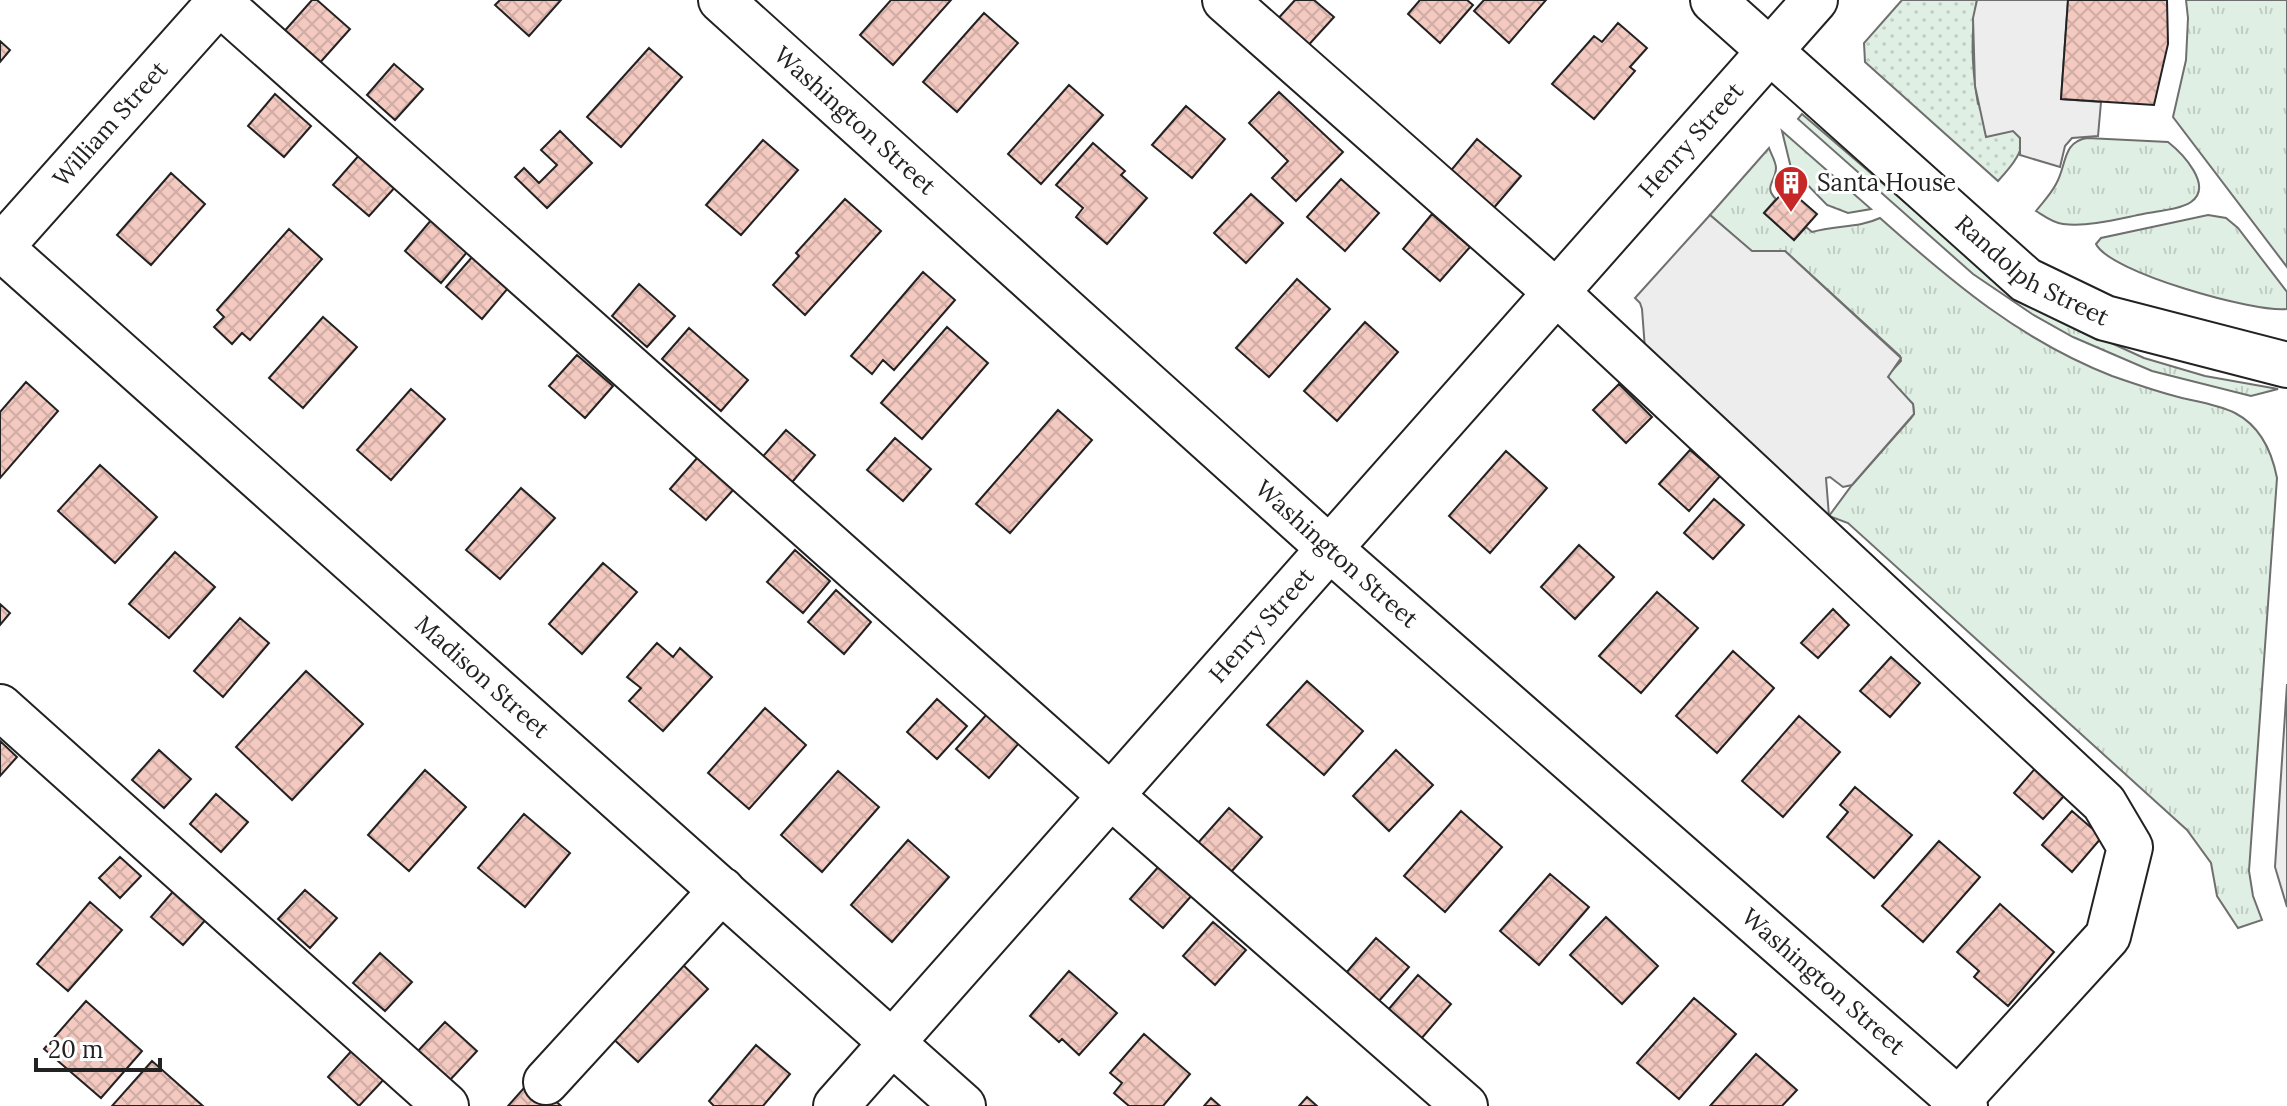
<svg xmlns="http://www.w3.org/2000/svg" width="2287" height="1106" viewBox="0 0 2287 1106" font-family="Lora,serif">
<style>
.grass{fill:url(#grass-tufts);stroke:#6f6f6f;stroke-width:2}
.park{fill:url(#park-dots);stroke:#6f6f6f;stroke-width:2}
.parking{fill:#ededed;stroke:#6f6f6f;stroke-width:2}
.building{fill:url(#building-cross-hatch);stroke:#222;stroke-width:2}
.lines{fill:none;stroke-linecap:round;stroke-linejoin:round}
.minor-casing{stroke:#222;stroke-width:48}
.minor{stroke:#fff;stroke-width:44}
.labels{text-anchor:middle;stroke-width:6;stroke-linejoin:round;paint-order:stroke}
.street-label{font-size:24px;fill:#222;stroke:#fff}
.poi-label{font-size:24px;fill:#222;stroke:#fff;text-anchor:start}
</style>
<defs>
<pattern id="grass-tufts" width="24" height="20" patternUnits="userSpaceOnUse" patternTransform="scale(2)"><rect width="24" height="20" fill="#e0efe3"/><path d="M3 7l-1-3M5 7V3M7 7l1-3M15 17l-1-3M17 17v-4M19 17l1-3" fill="none" stroke="#c0cdc2"/></pattern>
<pattern id="park-dots" width="8" height="8" patternUnits="userSpaceOnUse" patternTransform="scale(2)"><rect width="8" height="8" fill="#e0efe3"/><path d="M2 2h.1M6 6h.1" fill="none" stroke="#c0cdc2" stroke-width="1.8" stroke-linecap="round"/></pattern>
<pattern id="building-cross-hatch" width="8" height="8" patternUnits="userSpaceOnUse" patternTransform="scale(2)"><rect width="8" height="8" fill="#f3c9c0"/><path d="M0 0l8 8M0 8l8-8" fill="none" stroke="#d0aca5"/></pattern>
</defs>
<rect width="100%" height="100%" fill="#fff"/>
<path class="grass" d="M2186,0H2287V267L2173,117L2186,60L2188,18Z
M1802,114L1979,266L2061,320L2144,358L2205,376L2278,389L2251,396L2152,371L2073,337L2032,314L1973,274L1798,119Z
M1782,131L1871,209L1848,213L1827,205L1791,168Z
M2087,138L2168,142C2182,153 2214,186 2191,202C2179,210 2157,211 2143,214C2118,219 2089,227 2063,224C2053,223 2044,216 2036,211C2043,202 2051,194 2056,184C2067,165 2062,142 2087,138Z
M1769,148C1771,154 1776,162 1776,168C1776,181 1763,187 1776,199L1764,213L1794,240L1806,227L1812,232C1835,225 1859,228 1880,218C1952,282 2020,340 2112,376C2135,384 2158,392 2182,398C2199,402 2219,405 2235,413C2260,426 2272,452 2277,478L2249,871L2253,896L2262,920L2238,928L2217,896L2211,863L2187,830L1848,523L1829,516L1852,485L1911,418L1914,414L1913,404L1888,380L1889,374L1901,361L1900,356L1785,251L1752,252L1710,215Z
M2208,215L2226,218L2238,228L2287,292V309C2255,313 2109,272 2096,244L2101,238Z"/>
<path class="park" d="M1902,0H1977C1970,34 1972,70 1978,104C2018,134 2041,135 1998,181L1865,62L1864,43Z"/>
<path class="parking" d="M1977,0H2068L2061,99L2101,102L2098,136L2072,138L2065,146L2060,167L2020,155V138L2013,131L1986,137L1975,86L1973,18Z
M1710,215L1752,251H1785L1901,358L1888,377L1913,404L1914,414L1852,485L1843,487L1830,477L1826,478L1829,516L1645,349L1642,309L1640,303L1635,298Z
M2287,684V907L2275,867Z"/>
<path class="building" d="M312,0H317L350,29L317,66L281,35Z
M500,0H561L529,36L495,5Z
M891,0H951L893,65L860,35Z
M1295,0H1314L1334,17L1304,50L1274,23Z
M1420,0H1467L1473,5L1440,43L1408,14Z
M1484,0H1546L1509,43L1474,11Z
M2068,0H2167L2168,44L2154,105L2061,99Z
M984,13L1018,43L957,112L923,82Z
M1618,23L1647,48L1630,67L1635,71L1594,119L1552,84L1594,36L1602,42Z
M0,41L10,50L0,62Z
M649,48L682,77L621,147L587,117Z
M394,64L423,89L395,120L367,95Z
M1069,85L1103,115L1041,184L1008,154Z
M1279,92L1343,152L1296,201L1272,178L1288,161L1249,123Z
M275,94L311,126L284,157L248,126Z
M1186,106L1225,139L1192,178L1152,145Z
M560,131L592,163L547,208L515,177L524,168L539,183L557,165L541,150Z
M1477,139L1521,176L1492,210L1448,174Z
M763,140L798,170L741,235L706,205Z
M1093,143L1125,171L1121,175L1147,198L1107,244L1076,217L1083,208L1056,185Z
M361,153L397,185L369,216L333,185Z
M171,173L205,204L151,265L117,235Z
M1341,179L1379,213L1345,251L1307,217Z
M1787,188L1817,214L1794,240L1764,213Z
M1251,194L1283,223L1246,263L1214,233Z
M845,199L881,231L805,315L773,285L799,256L796,253Z
M1432,214L1470,247L1440,281L1403,249Z
M432,219L468,251L441,283L405,251Z
M289,229L322,259L250,340L242,333L232,344L214,327L224,317L217,310Z
M473,256L509,287L482,319L446,287Z
M923,272L955,300L894,370L883,360L872,374L851,356Z
M1297,279L1330,309L1269,377L1236,348Z
M639,284L675,316L647,347L612,316Z
M323,317L357,347L303,408L269,378Z
M1365,322L1398,352L1337,421L1304,391Z
M947,327L988,363L922,439L881,403Z
M689,328L748,380L721,411L662,359Z
M577,355L613,386L585,418L549,386Z
M26,382L58,411L0,478V412Z
M1619,384L1652,417L1626,443L1593,410Z
M411,389L445,419L391,480L357,450Z
M1058,410L1092,440L1010,533L976,504Z
M786,430L815,455L788,487L759,461Z
M895,438L931,469L903,501L867,470Z
M1690,450L1720,476L1689,511L1659,484Z
M1506,451L1547,488L1490,553L1449,516Z
M698,457L734,489L706,520L670,489Z
M100,465L157,517L115,563L58,511Z
M521,488L555,518L500,579L466,550Z
M1714,499L1744,525L1713,559L1684,533Z
M1579,545L1614,577L1575,619L1541,587Z
M795,550L830,581L803,613L767,582Z
M175,552L215,587L169,638L129,604Z
M603,563L637,592L582,654L549,624Z
M836,590L871,622L844,654L808,622Z
M1657,592L1698,628L1641,693L1599,656Z
M0,604L10,613L0,625Z
M1833,609L1849,625L1818,658L1801,643Z
M240,618L269,643L223,697L194,671Z
M657,643L673,657L680,648L712,677L663,731L629,701L641,688L627,677Z
M1733,651L1774,688L1717,753L1676,716Z
M1891,657L1920,683L1890,717L1860,691Z
M306,671L363,724L292,800L236,747Z
M1307,681L1363,731L1324,775L1267,725Z
M937,699L967,726L937,759L907,732Z
M765,708L806,745L749,809L708,773Z
M987,714L1019,743L989,778L956,749Z
M1799,716L1840,752L1783,817L1742,781Z
M0,741L17,757L0,776Z
M159,750L191,779L164,808L132,780Z
M1396,750L1433,785L1389,831L1353,796Z
M2044,758L2074,785L2043,819L2014,793Z
M425,770L466,807L409,871L368,835Z
M838,771L879,807L822,872L781,835Z
M1855,787L1912,835L1874,878L1827,837L1848,812L1840,805Z
M216,794L248,822L221,852L190,824Z
M1229,808L1262,837L1231,872L1198,843Z
M1461,811L1502,847L1445,912L1404,876Z
M2072,811L2102,837L2072,872L2042,845Z
M524,814L570,853L525,907L478,868Z
M908,840L949,877L892,942L851,905Z
M1939,841L1980,877L1923,942L1882,906Z
M120,857L141,876L120,898L99,878Z
M1160,865L1193,894L1163,928L1130,899Z
M1550,874L1589,907L1539,965L1500,931Z
M177,887L209,916L183,945L151,917Z
M305,890L337,918L310,948L278,919Z
M90,902L122,930L68,991L37,964Z
M2000,904L2054,952L2008,1006L1974,977L1979,971L1957,952Z
M1606,917L1658,966L1622,1004L1570,955Z
M1213,922L1246,950L1215,985L1183,956Z
M1376,938L1409,967L1378,1002L1346,973Z
M380,953L412,982L385,1011L353,983Z
M677,959L708,989L638,1062L607,1033Z
M1069,971L1117,1013L1079,1055L1062,1039L1059,1042L1030,1016Z
M1418,975L1451,1004L1421,1039L1388,1010Z
M1694,998L1736,1034L1679,1099L1637,1063Z
M86,1001L142,1051L101,1098L44,1049Z
M445,1022L477,1051L450,1080L418,1051Z
M1144,1034L1190,1074L1163,1106H1129L1114,1093L1122,1083L1110,1073Z
M756,1045L790,1074L763,1106H714L709,1101Z
M355,1047L387,1076L359,1106L328,1077Z
M1756,1054L1797,1090L1782,1106H1710Z
M152,1061L203,1106H112Z
M532,1079L561,1106H508Z
M1307,1097L1317,1106H1299Z
M1211,1098L1220,1106H1204Z"/>
<g class="lines">
<defs>
<g id="minor">
<path id="s1" d="M721,0L1330,549L1965,1106"/>
<path d="M1225,0L1557,293L2104,803L2130,847L2108,936L1953,1106"/>
<path id="s2" d="M1713,0L2026,280L2105,318L2287,365"/>
<path d="M219,2L1111,796L1465,1106"/>
<path id="s3" d="M0,247L963,1106"/>
<path id="s4" d="M0,248L221,0"/>
<path d="M0,707L446,1106"/>
<path d="M546,1082L722,890"/>
<path id="s5" d="M836,1106L1815,0"/>
</g>
</defs>
<use href="#minor" class="minor-casing"/>
<use href="#minor" class="minor"/>
</g>
<defs>
<symbol id="building-pin" viewBox="-11 -11 22 30"><path d="M0 17L-7.5 6A9.5 9.5 0 1 1 7.5 6Z" fill="#c62828" stroke="#fff"/><path d="M-4-6H4V6H1V3H-1V6H-4ZM-2.5-4.3h1.7v1.8h-1.7ZM.8-4.3h1.7v1.8H.8ZM-2.5-1h1.7V.8h-1.7ZM.8-1h1.7V.8H.8Z" fill="#fff"/></symbol>
</defs>
<g fill-rule="evenodd">
<use href="#building-pin" x="1771" y="163" width="40" height="54"/>
</g>
<g class="labels">
<g class="street-label">
<text dy="8" stroke="none"><textPath href="#s1" startOffset="180">Washington Street</textPath></text>
<text dy="8" stroke="none"><textPath href="#s4" startOffset="166">William Street</textPath></text>
<text dy="8" stroke="none"><textPath href="#s5" startOffset="1290">Henry Street</textPath></text>
<text dy="8" stroke="none"><textPath href="#s2" startOffset="420">Randolph Street</textPath></text>
<text dy="8" stroke="none"><textPath href="#s1" startOffset="828">Washington Street</textPath></text>
<text dy="8" stroke="none"><textPath href="#s5" startOffset="642">Henry Street</textPath></text>
<text dy="8" stroke="none"><textPath href="#s3" startOffset="646">Madison Street</textPath></text>
<text dy="8" stroke="none"><textPath href="#s1" startOffset="1476">Washington Street</textPath></text>
</g>
<g class="poi-label">
<text x="1817" y="191">Santa House</text>
</g>
</g>
<path d="M36 1058v12h124v-12" fill="none" stroke="#222222" stroke-width="4"/>
<text x="48" y="1058" font-size="24" fill="#222222" stroke="#ffffff" stroke-width="6" paint-order="stroke">20 m</text>
</svg>
